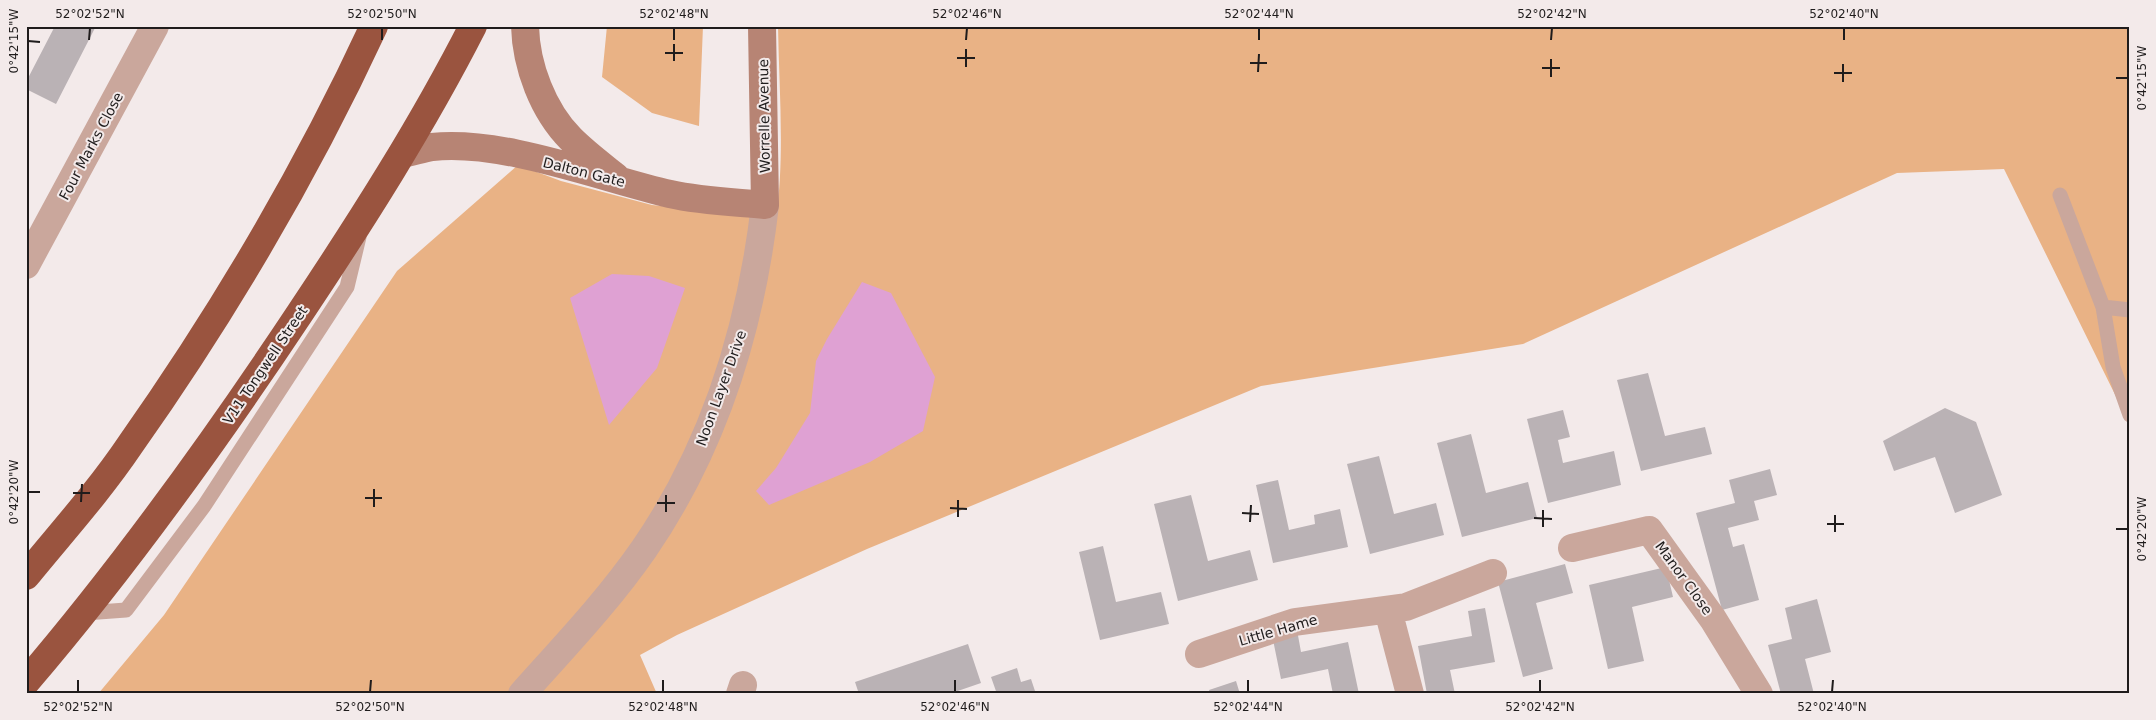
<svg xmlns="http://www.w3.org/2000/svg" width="2156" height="720" font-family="'DejaVu Sans',sans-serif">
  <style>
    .green { fill: #e9b285 }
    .water { fill: #dfa1d3 }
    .building { fill: #bab2b5 }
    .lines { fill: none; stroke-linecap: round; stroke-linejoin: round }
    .lane { stroke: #caa79c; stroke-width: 15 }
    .street { stroke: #caa79c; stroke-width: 28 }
    .secondary { stroke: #b78474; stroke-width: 28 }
    .highway { stroke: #9a543f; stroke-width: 28 }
    .ticks { fill: none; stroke: #1f1c1c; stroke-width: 2 }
    .labels { text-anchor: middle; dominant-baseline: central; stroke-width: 4; stroke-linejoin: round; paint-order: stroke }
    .street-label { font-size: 14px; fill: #1f1c1c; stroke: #f3eaea }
    .neatline { fill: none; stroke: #1f1c1c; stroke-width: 2 }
    .ticks-label { font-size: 12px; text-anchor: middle; fill: #1f1c1c }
  </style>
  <rect width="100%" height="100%" fill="#f3eaea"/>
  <path class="green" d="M607,26H703L699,126L652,113L602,77Z
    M778,26H2130V425L2004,169L1897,173L1523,344L1261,386L867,549L677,635L640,655L657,694H98L164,615L397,271L518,165L561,181L652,205L776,218C785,156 779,89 778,26Z"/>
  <path class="water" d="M612,274L649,276L685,288L657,368L609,425L570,298Z
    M862,282L891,293L935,377L923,431L870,462L769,505L756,491L776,468L810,413L816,361L827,339Z"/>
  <path class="building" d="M55,26H96L56,104L26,89V82Z
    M1648,373L1665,436L1705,427L1712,454L1641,471L1617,380Z
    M1945,408L1976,422L2002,495L1955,513L1935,457L1894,471L1883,441Z
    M1563,410L1570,437L1558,440L1563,463L1614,451L1621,485L1548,503L1527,419Z
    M1471,434L1486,493L1528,482L1537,518L1462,537L1437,443Z
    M1379,456L1394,514L1436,503L1444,535L1370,554L1347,464Z
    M1770,469L1777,495L1754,501L1759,520L1728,528L1733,547L1744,544L1759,600L1722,610L1696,513L1735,503L1729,480Z
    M1278,480L1289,530L1315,524L1314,515L1340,509L1348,547L1273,563L1256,485Z
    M1191,495L1208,561L1250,550L1258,580L1178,601L1154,504Z
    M1103,546L1116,602L1161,592L1169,624L1100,640L1079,552Z
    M1565,564L1573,593L1536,603L1553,669L1523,677L1498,582Z
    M1666,567L1673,597L1632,607L1644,661L1608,669L1589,585Z
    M1817,599L1831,652L1805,659L1814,694H1781L1768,645L1792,639L1785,608Z
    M1485,608L1495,662L1450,670L1455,694H1427L1418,646L1472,636L1468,611Z
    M1297,630L1301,652L1348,642L1359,694H1333L1328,669L1281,679L1272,635Z
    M968,644L981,683L949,694H859L855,682Z
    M1017,668L1021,682L1031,679L1036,694H997L991,677Z
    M1236,681L1240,694H1210L1209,690Z"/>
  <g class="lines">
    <path class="lane" d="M2060,195L2103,307L2113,367L2130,415
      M2103,307L2130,310
      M85,613L126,610L204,506L347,287L359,237"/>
    <path class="street" d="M26,265L155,26
      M1572,548L1649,530L1713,619L1759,694
      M1388,610L1410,694
      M1199,654L1295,622L1406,607L1493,573
      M522,694C564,647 608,601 644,549C714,447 751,327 765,205
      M740,694L743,685"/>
    <path class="secondary" d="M525,26C526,66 543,111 571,139C585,153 601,165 616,177
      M402,154C412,152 422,149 432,147C502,139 601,178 670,194C701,201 733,202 765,205L762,26"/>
    <path class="highway" d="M26,576C61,533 99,491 130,445C223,313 306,173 374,26
      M26,682C126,565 215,441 300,313C362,220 422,126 473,26"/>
  </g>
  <path class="ticks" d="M89,40L90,28M382,40V28M674,40V28M966,40L967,28M1259,40V28M1551,40L1552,28M1844,40V28M28,41L40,42M665,53H683M957,58H975M674,61V44M1250,63H1267M966,67V49M1542,68H1560M1258,72L1259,54M1834,73H1852M1551,77V59M2116,78H2128M1843,82V64M28,492H40M73,493H90M365,498H382M81,502L82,484M657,503H675M374,507V489M950,508L967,509M666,512V495M1242,513L1259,514M958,517V500M1534,518L1552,519M1250,522L1251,505M1827,524H1844M1543,527V510M2116,529H2128M1835,532V515M78,692V680M370,692L371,680M663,692V680M955,692V680M1248,692V680M1540,692V680M1832,692L1833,680"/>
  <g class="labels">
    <g class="street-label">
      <text transform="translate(764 116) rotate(-91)">Worrelle Avenue</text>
      <text transform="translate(91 146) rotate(-62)">Four Marks Close</text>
      <text transform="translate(584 172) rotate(14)">Dalton Gate</text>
      <text transform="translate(265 365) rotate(-56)">V11 Tongwell Street</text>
      <text transform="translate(721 388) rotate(-70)">Noon Layer Drive</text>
      <text transform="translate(1684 578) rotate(54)">Manor Close</text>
      <text transform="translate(1278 630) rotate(-16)">Little Hame</text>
    </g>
  </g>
  <rect width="2156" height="720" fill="none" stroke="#f3eaea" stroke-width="55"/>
  <rect x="28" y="28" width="2100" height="664" class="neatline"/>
  <g class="ticks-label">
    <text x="90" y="18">52°02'52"N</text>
    <text x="382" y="18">52°02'50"N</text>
    <text x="674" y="18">52°02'48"N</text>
    <text x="967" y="18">52°02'46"N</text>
    <text x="1259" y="18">52°02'44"N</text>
    <text x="1552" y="18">52°02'42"N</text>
    <text x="1844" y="18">52°02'40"N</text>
    <text transform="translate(14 41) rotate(-90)" y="4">0°42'15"W</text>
    <text transform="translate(2142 78) rotate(-90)" y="4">0°42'15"W</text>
    <text transform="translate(14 492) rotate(-90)" y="4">0°42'20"W</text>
    <text transform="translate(2142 529) rotate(-90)" y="4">0°42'20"W</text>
    <text x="78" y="711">52°02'52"N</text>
    <text x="370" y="711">52°02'50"N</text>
    <text x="663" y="711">52°02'48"N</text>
    <text x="955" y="711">52°02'46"N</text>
    <text x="1248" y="711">52°02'44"N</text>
    <text x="1540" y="711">52°02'42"N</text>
    <text x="1832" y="711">52°02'40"N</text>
  </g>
</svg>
